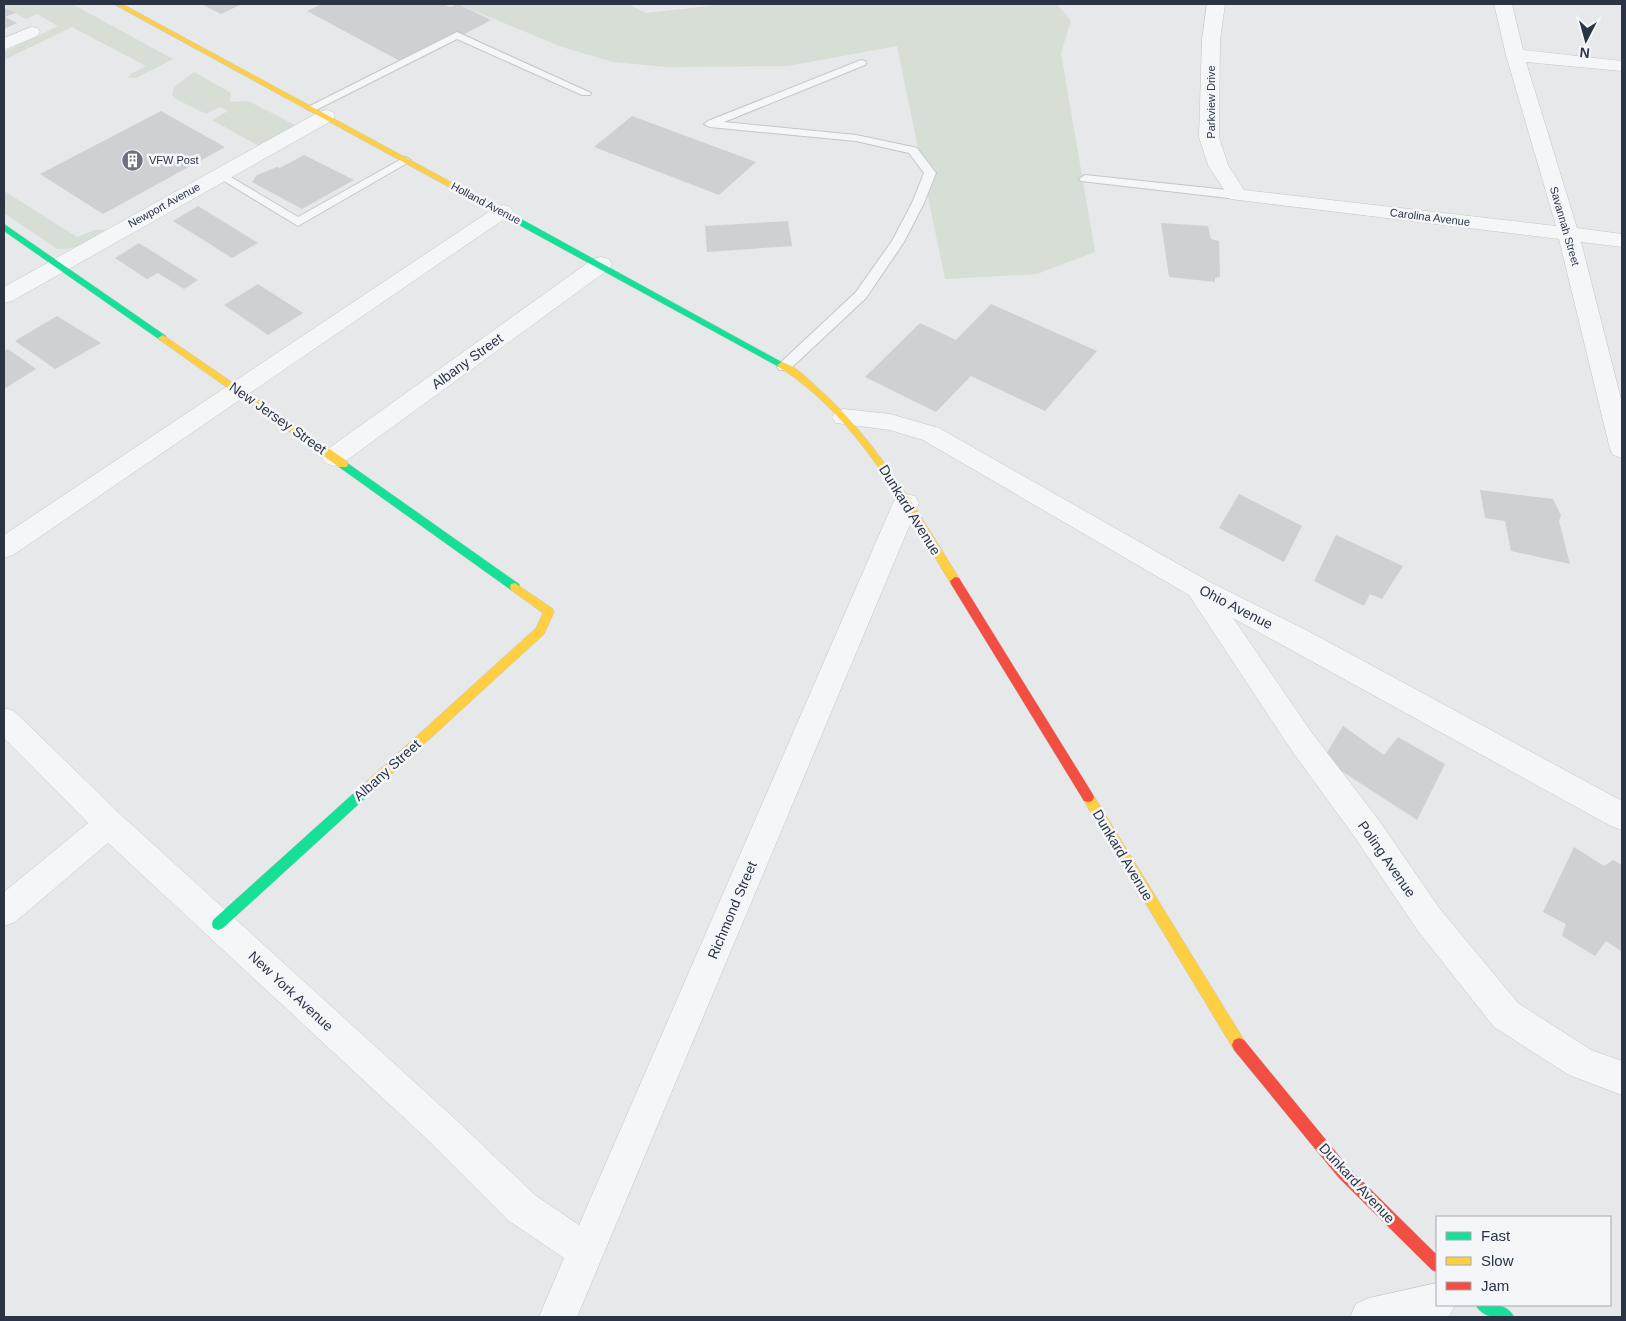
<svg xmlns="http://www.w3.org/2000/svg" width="1626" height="1321" font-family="Helvetica,sans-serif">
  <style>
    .green { fill: #d6ded6 }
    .building { fill: #ced0d3 }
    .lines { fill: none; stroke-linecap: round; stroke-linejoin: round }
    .lane-casing { stroke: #c4c6c8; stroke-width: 2 }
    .street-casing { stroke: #c4c6c8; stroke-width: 1 }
    .fast-casing { stroke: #c4c6c8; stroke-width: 1 }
    .slow-casing { stroke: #c4c6c8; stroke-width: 1 }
    .jam-casing { stroke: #c4c6c8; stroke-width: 1 }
    .lane { fill: #f5f6f7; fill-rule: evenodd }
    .street { fill: #f5f6f7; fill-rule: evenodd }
    .fast { fill: #16e098; fill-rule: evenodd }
    .slow { fill: #ffcf43; fill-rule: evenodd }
    .jam { fill: #f24e42; fill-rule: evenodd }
    .labels { text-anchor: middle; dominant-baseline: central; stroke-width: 5; stroke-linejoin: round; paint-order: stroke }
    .far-street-label { font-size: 11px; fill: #2b3445; stroke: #f4f6f9 }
    .far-poi-label { font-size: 11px; fill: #2b3445; stroke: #f4f6f9; text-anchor: start }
    .street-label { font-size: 14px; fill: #2b3445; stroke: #f4f6f9 }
  </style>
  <rect width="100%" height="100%" fill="#e6e8ea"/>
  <path class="green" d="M4,4H72L173,59L136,78H128L131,74L146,66L72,27L4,60V52L58,26L37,14L26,19L4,6Z
    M458,4H628L646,13L727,4H1057L1071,21L1061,53L1095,252L1037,274L945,279L897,46L788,66L667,67L613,62L562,47Z
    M194,72L231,93L230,102L248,101L295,125L259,146L212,120L228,111L220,107L206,114L176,99L172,95L174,87Z
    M4,191L77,237L95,230H104V233C88,241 75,250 57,249L4,213Z"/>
  <path class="building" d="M201,4H242L221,14Z
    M322,4H443L450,7L458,4L491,20L421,57L414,54L400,61L307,11Z
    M6,8L16,13L5,17L17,23L4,29V9Z
    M161,111L225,147L103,214L40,174Z
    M632,116L756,162L719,195L594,147Z
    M304,155L354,180L302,209L252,182L257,175L277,167L280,168Z
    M198,206L258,243L232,258L173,221Z
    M788,221L792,246L707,252L705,226Z
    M1161,223L1208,226L1211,239L1219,241L1220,277L1215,278V282L1169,277Z
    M139,243L198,280L184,289L158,273L147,279L115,258Z
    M258,284L303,313L268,335L224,305Z
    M991,304L1097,351L1045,411L971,376L936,412L865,377L920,323L956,340Z
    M57,316L101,343L55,369L15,341Z
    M8,349L36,369L4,389V351Z
    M1480,490L1553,499L1561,515L1559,521L1570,564L1511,551L1505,521L1485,518Z
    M1239,494L1302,526L1284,562L1219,528Z
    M1336,535L1403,566L1382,599L1370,594L1364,606L1314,581Z
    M1343,726L1384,755L1398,737L1445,764L1417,820L1323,759Z
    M1574,847L1604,866L1613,860L1622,865V952L1606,941L1595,956L1562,936L1566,924L1543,912Z"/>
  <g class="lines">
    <defs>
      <path id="lane" d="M457,32L591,93L590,95H582L457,39L316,110H308L306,108Z
        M861,60L865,61L866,63L865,65L724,122L856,135L913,147L917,148L936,173L924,203L904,242L866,298L789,370H779L777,367L779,364L856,292L892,241L912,203L924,173L909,153L856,141L710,127L704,124L708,121Z
        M405,157L411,160L409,162L298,226L214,175L220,171L224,173L298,217Z
        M1085,175L1237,191L1243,195L1237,199L1081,181L1079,179Z"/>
      <path id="street" d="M1207,4H1225L1220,40L1219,137L1228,165L1244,190L1556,226L1506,55L1494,4H1512L1523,50L1622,61V71L1526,62L1577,228L1622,234V247L1581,242L1622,403V458L1613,455L1610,449L1559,239L1230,199L1208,165L1199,137L1202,40Z
        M31,27L37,28L40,32L37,36L4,50V38Z
        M326,110L333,112L335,116L333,120L12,301L4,303V287L319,112Z
        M503,205L510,207L513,211L510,215L13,555L4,558V535L496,207Z
        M601,257L609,259L612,264L609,269L343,463L334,466L325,463L322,457L325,451L593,259Z
        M844,409L890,414L939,428L1208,581L1308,631L1622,801V830L1611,826L1233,618L1312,733L1378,819L1440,909L1518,1003L1591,1050L1622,1061V1095L1569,1075L1494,1027L1418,931L1356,839L1292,751L1189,595L923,440L890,430L836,423L832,417L836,411Z
        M906,494L915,496L919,503L577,1317H539L564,1258L509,1221L430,1142L108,843L15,922L4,926V892L88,823L4,738V708L14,711L120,814L454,1118L535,1195L579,1225L893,503L897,496Z
        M1437,1283V1305H1455L1450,1315L1446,1317H1350L1356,1304L1369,1298Z"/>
      <path id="fast" d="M464,191H470L787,365L782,368L779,367L464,195Z
        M4,224L166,336V340H160L4,231Z
        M343,460L519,584L520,587L519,590H511L339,467L338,464Z
        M369,782L373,783L375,787L373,791L223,928L218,930L213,928L212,924L213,920L365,783Z
        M1476,1305C1489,1304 1508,1303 1514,1317C1501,1318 1482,1319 1476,1305Z"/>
      <path id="slow" d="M114,4H122L471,193L467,195H464Z
        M163,335L347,461L348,464L347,467H339L160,340L158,338Z
        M782,362C796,366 808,379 819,389C878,442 917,511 959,578L960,581L959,584H951C904,507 858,417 779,367L777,365Z
        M515,583L553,609L554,612L544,634L373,791L369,792L365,791L363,787L365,783L536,628L543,613L511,590L510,587L511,584Z
        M1088,792L1092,793L1244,1040L1246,1045L1244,1050L1239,1052L1234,1050L1084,801L1082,797L1084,793Z"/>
      <path id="jam" d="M955,577L959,578L1092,793L1094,797L1092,801L1088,802L1084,801L951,584L950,581Z
        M1239,1038L1244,1040L1349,1168L1437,1255V1272L1432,1270L1339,1178L1234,1050L1232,1045L1234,1040Z"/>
    </defs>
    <use href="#lane" class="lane-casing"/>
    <use href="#street" class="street-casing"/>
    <use href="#fast" class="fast-casing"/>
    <use href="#slow" class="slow-casing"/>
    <use href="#jam" class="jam-casing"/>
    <use href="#lane" class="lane"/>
    <use href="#street" class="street"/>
    <use href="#fast" class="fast"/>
    <use href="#slow" class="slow"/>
    <use href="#jam" class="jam"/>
  </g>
  <defs>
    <symbol id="building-disc" viewBox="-11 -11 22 22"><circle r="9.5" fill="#6c737f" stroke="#f4f6f9"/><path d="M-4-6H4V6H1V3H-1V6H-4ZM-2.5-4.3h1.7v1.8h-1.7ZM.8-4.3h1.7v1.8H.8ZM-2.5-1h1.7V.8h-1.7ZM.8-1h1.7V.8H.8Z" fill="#fff"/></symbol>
  </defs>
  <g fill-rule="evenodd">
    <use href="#building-disc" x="120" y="148" width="25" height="25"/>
  </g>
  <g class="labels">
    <g class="far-street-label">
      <text transform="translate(1211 102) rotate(-90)">Parkview Drive</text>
      <text transform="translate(486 203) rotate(28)">Holland Avenue</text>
      <text transform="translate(164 205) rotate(-29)">Newport Avenue</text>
      <text transform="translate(1430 217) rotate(7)">Carolina Avenue</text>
      <text transform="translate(1565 226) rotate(74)">Savannah Street</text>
    </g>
    <g class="far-poi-label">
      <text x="149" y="160">VFW Post</text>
    </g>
    <g class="street-label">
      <text transform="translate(467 361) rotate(-36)">Albany Street</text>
      <text transform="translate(278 418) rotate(35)">New Jersey Street</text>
      <text transform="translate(910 510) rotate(58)">Dunkard Avenue</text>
      <text transform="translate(1236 607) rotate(27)">Ohio Avenue</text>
      <text transform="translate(387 770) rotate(-42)">Albany Street</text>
      <text transform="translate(1123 855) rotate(59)">Dunkard Avenue</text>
      <text transform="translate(1387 859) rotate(55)">Poling Avenue</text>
      <text transform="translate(732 910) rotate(-67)">Richmond Street</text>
      <text transform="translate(291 991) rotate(43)">New York Avenue</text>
      <text transform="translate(1357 1183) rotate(47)">Dunkard Avenue</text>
    </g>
  </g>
  <rect width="1626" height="1321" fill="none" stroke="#2b3445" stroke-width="10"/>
  <rect x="1436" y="1216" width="175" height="90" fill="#f4f6f9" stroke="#a4a8b1"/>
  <rect x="1446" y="1232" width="25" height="8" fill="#16e098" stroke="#a4a8b1"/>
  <text x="1481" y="1241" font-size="15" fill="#2b3445">Fast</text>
  <rect x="1446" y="1257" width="25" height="8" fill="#ffcf43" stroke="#a4a8b1"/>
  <text x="1481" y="1266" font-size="15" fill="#2b3445">Slow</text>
  <rect x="1446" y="1282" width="25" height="8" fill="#f24e42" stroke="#a4a8b1"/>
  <text x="1481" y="1291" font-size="15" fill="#2b3445">Jam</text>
  <g transform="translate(1586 40) rotate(186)" stroke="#f4f6f9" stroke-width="4" paint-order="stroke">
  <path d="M0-4L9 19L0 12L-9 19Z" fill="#2b3445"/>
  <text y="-8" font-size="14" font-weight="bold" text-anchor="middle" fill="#2b3445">N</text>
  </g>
</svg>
